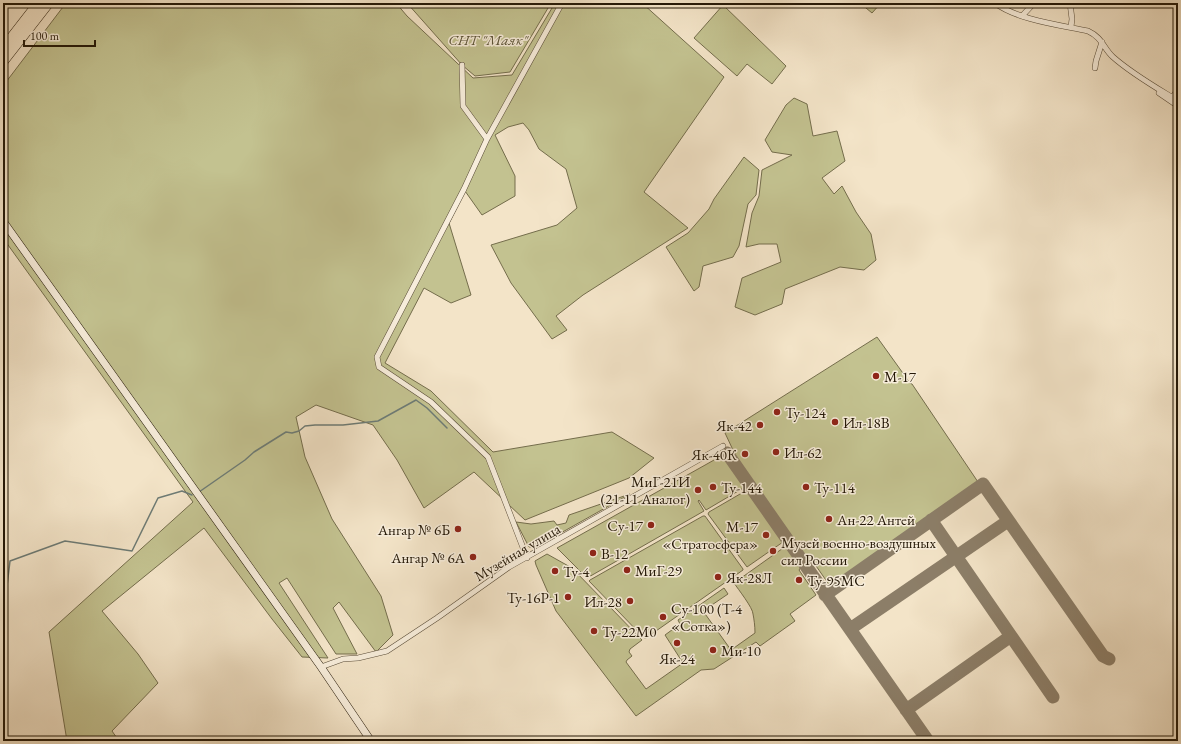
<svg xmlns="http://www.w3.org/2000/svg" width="1181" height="744" font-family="'EB Garamond',serif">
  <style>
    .green { fill: #c3c290; stroke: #746d4c }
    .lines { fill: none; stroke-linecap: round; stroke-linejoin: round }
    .stream { stroke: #6d7b75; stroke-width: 1.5 }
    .taxiway { stroke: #8c7e68; stroke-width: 13 }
    .street-casing { stroke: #584b37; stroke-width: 6 }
    .secondary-casing { stroke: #241807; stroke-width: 8 }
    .highway-casing { stroke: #241807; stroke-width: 10 }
    .street { stroke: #f7eddb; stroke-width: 5 }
    .secondary { stroke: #f7eddb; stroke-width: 7 }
    .highway { stroke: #f3e4c8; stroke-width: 9 }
    .poi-dot { fill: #8f2418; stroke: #f7eddb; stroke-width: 1.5 }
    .labels { text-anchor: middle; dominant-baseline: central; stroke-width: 3; stroke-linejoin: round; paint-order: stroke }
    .park-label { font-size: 15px; font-style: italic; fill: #5c5437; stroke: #f7eddb }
    .poi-label { font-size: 15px; fill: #241807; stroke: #f7eddb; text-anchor: start }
    .street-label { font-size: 15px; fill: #241807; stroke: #f7eddb }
  </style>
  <rect width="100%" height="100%" fill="#f3e4c8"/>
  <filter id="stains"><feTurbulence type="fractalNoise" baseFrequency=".005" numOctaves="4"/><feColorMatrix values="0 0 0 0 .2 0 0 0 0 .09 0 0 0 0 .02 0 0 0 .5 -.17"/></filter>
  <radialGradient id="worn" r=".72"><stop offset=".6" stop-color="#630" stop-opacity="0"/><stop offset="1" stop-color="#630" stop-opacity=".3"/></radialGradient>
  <path class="green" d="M66,3H396L407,16L473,78L512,75L555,3H642L724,77L644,192L688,228L583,295L556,316L567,330L552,339L511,283L491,245L557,225L577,208L566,169L539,149L529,130L523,123L508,127L495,135L515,176V196L482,215L465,191L449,223L471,295L451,303L424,288L385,363L431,391L493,452L612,432L654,458L629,478L525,520L474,472L424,508L397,460L373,425L316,405L296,417L305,457L332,519L381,596L393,635L376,652L339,602L333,608L357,654H336L287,578L279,583L328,658L302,657L272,619L204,528L102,611L138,654L158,683L112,731L119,741H67L49,632L193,502L3,238V86Z
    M407,3H551L510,72L475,76L462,65Z
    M860,3H881L872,13Z
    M723,5L786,66L772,84L747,64L737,76L694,38Z
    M794,98L807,104L813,136L837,131L845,161L822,178L834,194L842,186L856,212L871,234L876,260L864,270L840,267L785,289L782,304L755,315L735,307L742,278L781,262L777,244H759L746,247L752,213L759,196L762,170L792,155L772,152L765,140L786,105Z
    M744,157L759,170L756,195L748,204L739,246L733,257L703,266L699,287L694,291L666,247L688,233L709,209L714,199Z
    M877,337L910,383L912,384L978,482L830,586L814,563L808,562L731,451L733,450L725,433Z
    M723,455L745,487L706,510L699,500L698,501L704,511L587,578L557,548Z
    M747,490L749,491L783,541V542L747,567L708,514L709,512Z
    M630,494L536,547H529L516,522L531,524L554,521L557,525L566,523L569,515Z
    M703,516H705L743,569V570L646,638H644L589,581L590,580Z
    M786,546L801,567L799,570L816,595L790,614L795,621L760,646L756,642L714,669L701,670L636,716L556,611L536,565L535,561L547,554L572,568L642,640L630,649L629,652L632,656L627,660L626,662L646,689L683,663L665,635L680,624L678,620L724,588L728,594L703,611L731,650L755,633C755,626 754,619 753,614C753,608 738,589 734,583Z"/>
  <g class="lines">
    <path class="stream" d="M199,492L245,460L254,452L286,432L292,433L299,431L305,426L315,425H343L378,421L416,400L427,408L447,428
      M3,619L10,561L65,541L132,551L158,498L182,491L192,495"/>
    <path class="taxiway" d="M727,453L928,741
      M931,520L1053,697
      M825,595L983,484L1103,656L1109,659
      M850,629L1008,521
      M906,710L1011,636"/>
    <defs>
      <path id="street" d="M995,3C1018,20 1060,25 1088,31C1103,38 1103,48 1113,57C1132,74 1157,88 1178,101
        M1070,3L1072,19L1071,27
        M1022,16L1034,3
        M462,65L463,106L487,139
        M1095,68L1096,61L1102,42
        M1159,93L1178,106
        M1171,100L1178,89
        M527,558L488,457L431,402L379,367L377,357L464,189L487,139L562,3
        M321,667L343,659L358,658L387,651L437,618L509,567L723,446"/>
      <path id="secondary" d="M3,221L321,667L371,741"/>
      <path id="highway" d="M3,48L38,3
        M3,62L49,3"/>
    </defs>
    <use href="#street" class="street-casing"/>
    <use href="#secondary" class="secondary-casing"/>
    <use href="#highway" class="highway-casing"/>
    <use href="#street" class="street"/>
    <use href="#secondary" class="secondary"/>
    <use href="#highway" class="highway"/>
  </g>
  <g class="poi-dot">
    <circle cx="876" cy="376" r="4"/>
    <circle cx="777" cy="412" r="4"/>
    <circle cx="835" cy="422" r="4"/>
    <circle cx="760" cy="425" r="4"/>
    <circle cx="776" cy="452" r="4"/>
    <circle cx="745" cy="454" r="4"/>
    <circle cx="713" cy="487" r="4"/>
    <circle cx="806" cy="487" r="4"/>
    <circle cx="698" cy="490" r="4"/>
    <circle cx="829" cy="519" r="4"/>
    <circle cx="651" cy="525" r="4"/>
    <circle cx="458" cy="529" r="4"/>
    <circle cx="766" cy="535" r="4"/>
    <circle cx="773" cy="551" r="4"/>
    <circle cx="593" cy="553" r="4"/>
    <circle cx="473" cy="557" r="4"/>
    <circle cx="627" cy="570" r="4"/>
    <circle cx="555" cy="571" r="4"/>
    <circle cx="718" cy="577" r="4"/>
    <circle cx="799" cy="580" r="4"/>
    <circle cx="568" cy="597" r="4"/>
    <circle cx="630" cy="601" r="4"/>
    <circle cx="663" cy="617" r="4"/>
    <circle cx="594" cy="631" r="4"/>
    <circle cx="677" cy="643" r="4"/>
    <circle cx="713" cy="650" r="4"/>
  </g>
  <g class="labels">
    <g class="park-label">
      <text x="488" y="39">СНТ "Маяк"</text>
    </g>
    <g class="poi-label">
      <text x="884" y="376">М-17</text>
      <text x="785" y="412">Ту-124</text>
      <text x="843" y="422">Ил-18В</text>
      <text x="752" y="425" text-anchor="end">Як-42</text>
      <text x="784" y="452">Ил-62</text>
      <text x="737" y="454" text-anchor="end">Як-40К</text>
      <text x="690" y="481" text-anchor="end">МиГ-21И<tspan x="690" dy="17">(21-11 Аналог)</tspan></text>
      <text x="721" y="487">Ту-144</text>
      <text x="814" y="487">Ту-114</text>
      <text x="837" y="519">Ан-22 Антей</text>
      <text x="643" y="525" text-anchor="end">Су-17</text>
      <text x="758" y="526" text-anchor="end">М-17<tspan x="758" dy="17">«Стратосфера»</tspan></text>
      <text x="450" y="529" text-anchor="end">Ангар № 6Б</text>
      <text x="781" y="542">Музей военно-воздушных<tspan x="781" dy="17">сил России</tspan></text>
      <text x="601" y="553">В-12</text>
      <text x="465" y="557" text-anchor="end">Ангар № 6А</text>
      <text x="635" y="570">МиГ-29</text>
      <text x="563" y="571">Ту-4</text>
      <text x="726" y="577">Як-28Л</text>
      <text x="807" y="580">Ту-95МС</text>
      <text x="560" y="597" text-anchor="end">Ту-16Р-1</text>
      <text x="622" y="601" text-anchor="end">Ил-28</text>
      <text x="671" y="608">Су-100 (Т-4<tspan x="671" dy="17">«Сотка»)</tspan></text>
      <text x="602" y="631">Ту-22М0</text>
      <text x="721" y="650">Ми-10</text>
      <text x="677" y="658" text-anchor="middle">Як-24</text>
    </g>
    <g class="street-label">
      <text transform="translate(517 552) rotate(-31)">Музейная улица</text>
    </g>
  </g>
  <rect width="1181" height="744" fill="none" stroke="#f3e4c8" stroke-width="16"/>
  <rect x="4" y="4" width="1173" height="736" fill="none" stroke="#241807" stroke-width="2"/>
  <rect x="8" y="8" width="1165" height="728" fill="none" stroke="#241807"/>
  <path d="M24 40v6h71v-6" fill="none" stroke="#241807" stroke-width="2"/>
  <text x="30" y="40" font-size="12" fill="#241807" stroke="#f7eddb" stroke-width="3" paint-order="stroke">100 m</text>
  <rect width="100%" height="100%" filter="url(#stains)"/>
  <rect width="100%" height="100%" fill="url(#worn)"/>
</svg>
